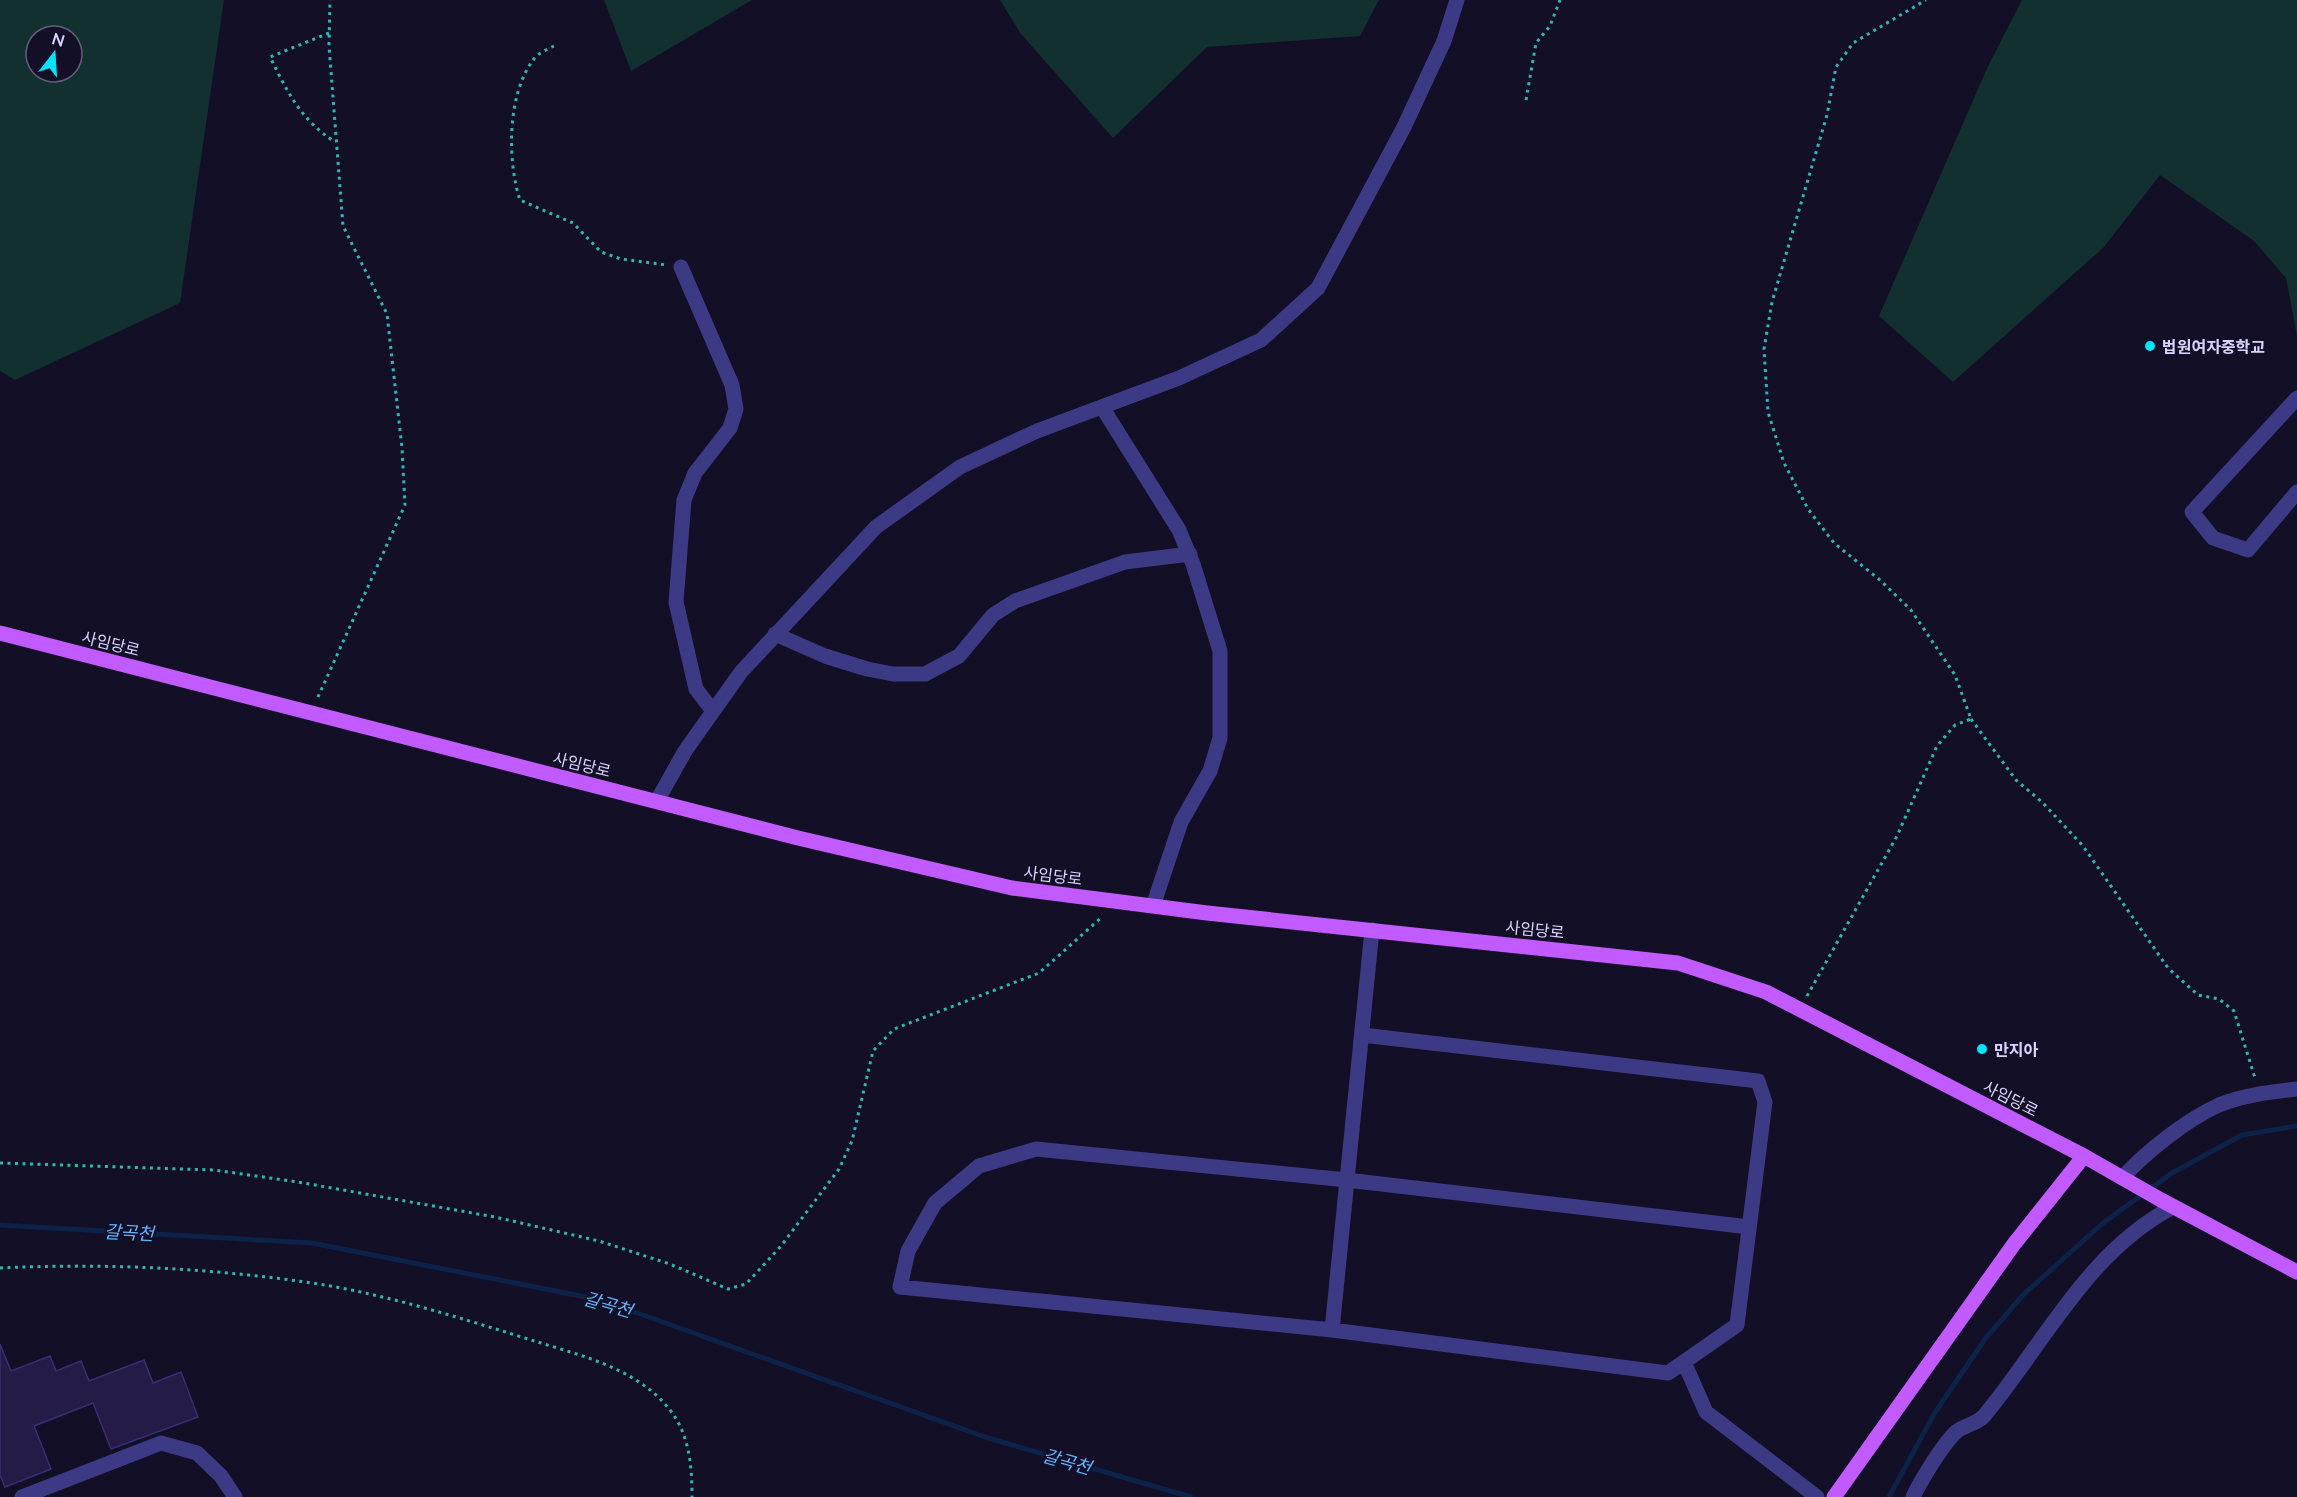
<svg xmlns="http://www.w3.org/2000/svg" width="2297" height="1497" font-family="Lato,'Noto Sans KR',sans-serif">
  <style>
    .green { fill: #12302f; fill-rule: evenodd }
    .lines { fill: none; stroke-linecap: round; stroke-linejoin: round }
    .stream { stroke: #0c2248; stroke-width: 5 }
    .building { fill: #241b47; stroke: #3b2d73; stroke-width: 1.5 }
    .path { stroke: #2fb8b0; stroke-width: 3; stroke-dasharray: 3 4.5; stroke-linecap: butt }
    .minor { stroke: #3d3a85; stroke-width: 15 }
    .major { stroke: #c25bff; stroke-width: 15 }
    .poi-dot { fill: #00e5ff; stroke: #130f26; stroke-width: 2 }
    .labels { text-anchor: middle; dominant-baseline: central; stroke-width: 4.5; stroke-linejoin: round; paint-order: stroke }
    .poi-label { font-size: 16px; font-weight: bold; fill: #d9d4ff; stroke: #130f26; text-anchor: start }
    .street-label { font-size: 16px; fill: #d9d4ff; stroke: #130f26 }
    .water-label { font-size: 18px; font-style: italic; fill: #62b6ff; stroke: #130f26 }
  </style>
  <rect width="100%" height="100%" fill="#130f26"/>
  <path class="green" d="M0,0H224L180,303L15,380L0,371ZM36,36H72V72H36Z
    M604,0H752L631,71Z
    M1000,0H1379L1360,36L1207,47L1113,138L1021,34Z
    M2022,0H2297V336L2286,278L2254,241L2160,175L2104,247L1953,382L1879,316L1988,66Z"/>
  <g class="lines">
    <path class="stream" d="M0,1225L312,1243L601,1300L988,1438L1191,1497
      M1889,1497L1934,1414L1985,1339L2023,1295L2103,1223L2172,1173L2242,1135L2297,1126"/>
  </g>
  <path class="building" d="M0,1344L11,1371L50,1356L56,1371L81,1361L89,1381L144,1360L153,1383L181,1372L198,1417L111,1449L93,1403L34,1426L51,1469L5,1487L0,1475Z"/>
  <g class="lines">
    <path class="path" d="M329,33L270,57C288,93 301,120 335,142
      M554,46C548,49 538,53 534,59C507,93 507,161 520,200L573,223L601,252L621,259L667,265
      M1526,100L1536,43L1550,26L1560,0
      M318,697L405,505L402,448L387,314L343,226L329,46L330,0
      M1971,719L2016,780L2042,802L2083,846L2168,968L2198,995L2219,999L2234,1011L2255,1078
      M1807,996L1897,836L1937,746L1955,725L1971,719L1955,675L1911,610L1880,580L1834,543L1808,509L1784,463L1768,412L1764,349L1772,302L1827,115L1836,67L1853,43L1926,0
      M0,1163L214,1170L298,1182L495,1217L599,1241L670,1264L728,1289L746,1284L781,1246L839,1169L852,1141L873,1051L894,1029L1039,973L1102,917
      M0,1268C104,1263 210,1268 312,1283C385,1294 457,1317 528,1339C575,1354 631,1366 665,1404C689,1430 692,1463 692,1497"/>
    <path class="minor" d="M681,267L732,385L736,409L730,428L695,473L684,500L676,602L696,689L713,711
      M2297,398L2192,512L2213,538L2248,550L2297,492
      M1102,407L1179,530L1193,564L1220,651V738L1210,771L1181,822L1153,906
      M775,634L825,656L867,669L893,674H925L959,656L993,615L1015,601L1125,562L1190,554
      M657,801L685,751L741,672L876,527L960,467L1037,431L1179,378L1261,340L1318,288L1404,127L1444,41L1457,0
      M1362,1035L1758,1081L1765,1102L1737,1325L1668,1373L1332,1330L900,1287L908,1251L935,1203L979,1166L1036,1149L1347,1180L1749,1227
      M2122,1178C2147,1151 2186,1120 2219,1105C2243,1095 2271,1092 2297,1089
      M1332,1330L1372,930
      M1684,1362L1706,1412L1817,1497
      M22,1497L161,1443L197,1453L221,1476L235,1497
      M1913,1497C1921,1480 1943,1444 1956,1432C1964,1425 1977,1424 1984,1416C2044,1344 2087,1252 2173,1207"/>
    <path class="major" d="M0,633L798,838L1012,888L1207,913L1678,963L1766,992L2084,1156L2161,1200L2297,1272
      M1834,1497L2014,1244L2084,1156"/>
  </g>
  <g class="poi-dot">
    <circle cx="2150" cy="346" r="6"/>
    <circle cx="1982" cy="1049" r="6"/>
  </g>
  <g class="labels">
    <g class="poi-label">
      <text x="2162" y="346">법원여자중학교</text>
      <text x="1994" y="1049">만지아</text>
    </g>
    <g class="street-label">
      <text transform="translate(111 643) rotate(14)">사임당로</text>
      <text transform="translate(582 764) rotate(14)">사임당로</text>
      <text transform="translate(1053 875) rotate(7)">사임당로</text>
      <text transform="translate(1535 929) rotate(6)">사임당로</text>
      <text transform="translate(2011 1098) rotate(27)">사임당로</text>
    </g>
    <g class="water-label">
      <text transform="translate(129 1232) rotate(3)">갈곡천</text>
      <text transform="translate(608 1304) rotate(16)">갈곡천</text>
      <text transform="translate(1067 1461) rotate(16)">갈곡천</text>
    </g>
  </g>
  <g transform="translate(54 54) rotate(17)"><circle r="28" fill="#130f26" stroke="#625e7d" stroke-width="1.5"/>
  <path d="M0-4.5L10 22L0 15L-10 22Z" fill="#00e5ff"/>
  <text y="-9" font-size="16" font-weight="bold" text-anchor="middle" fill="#d9d4ff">N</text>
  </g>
</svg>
